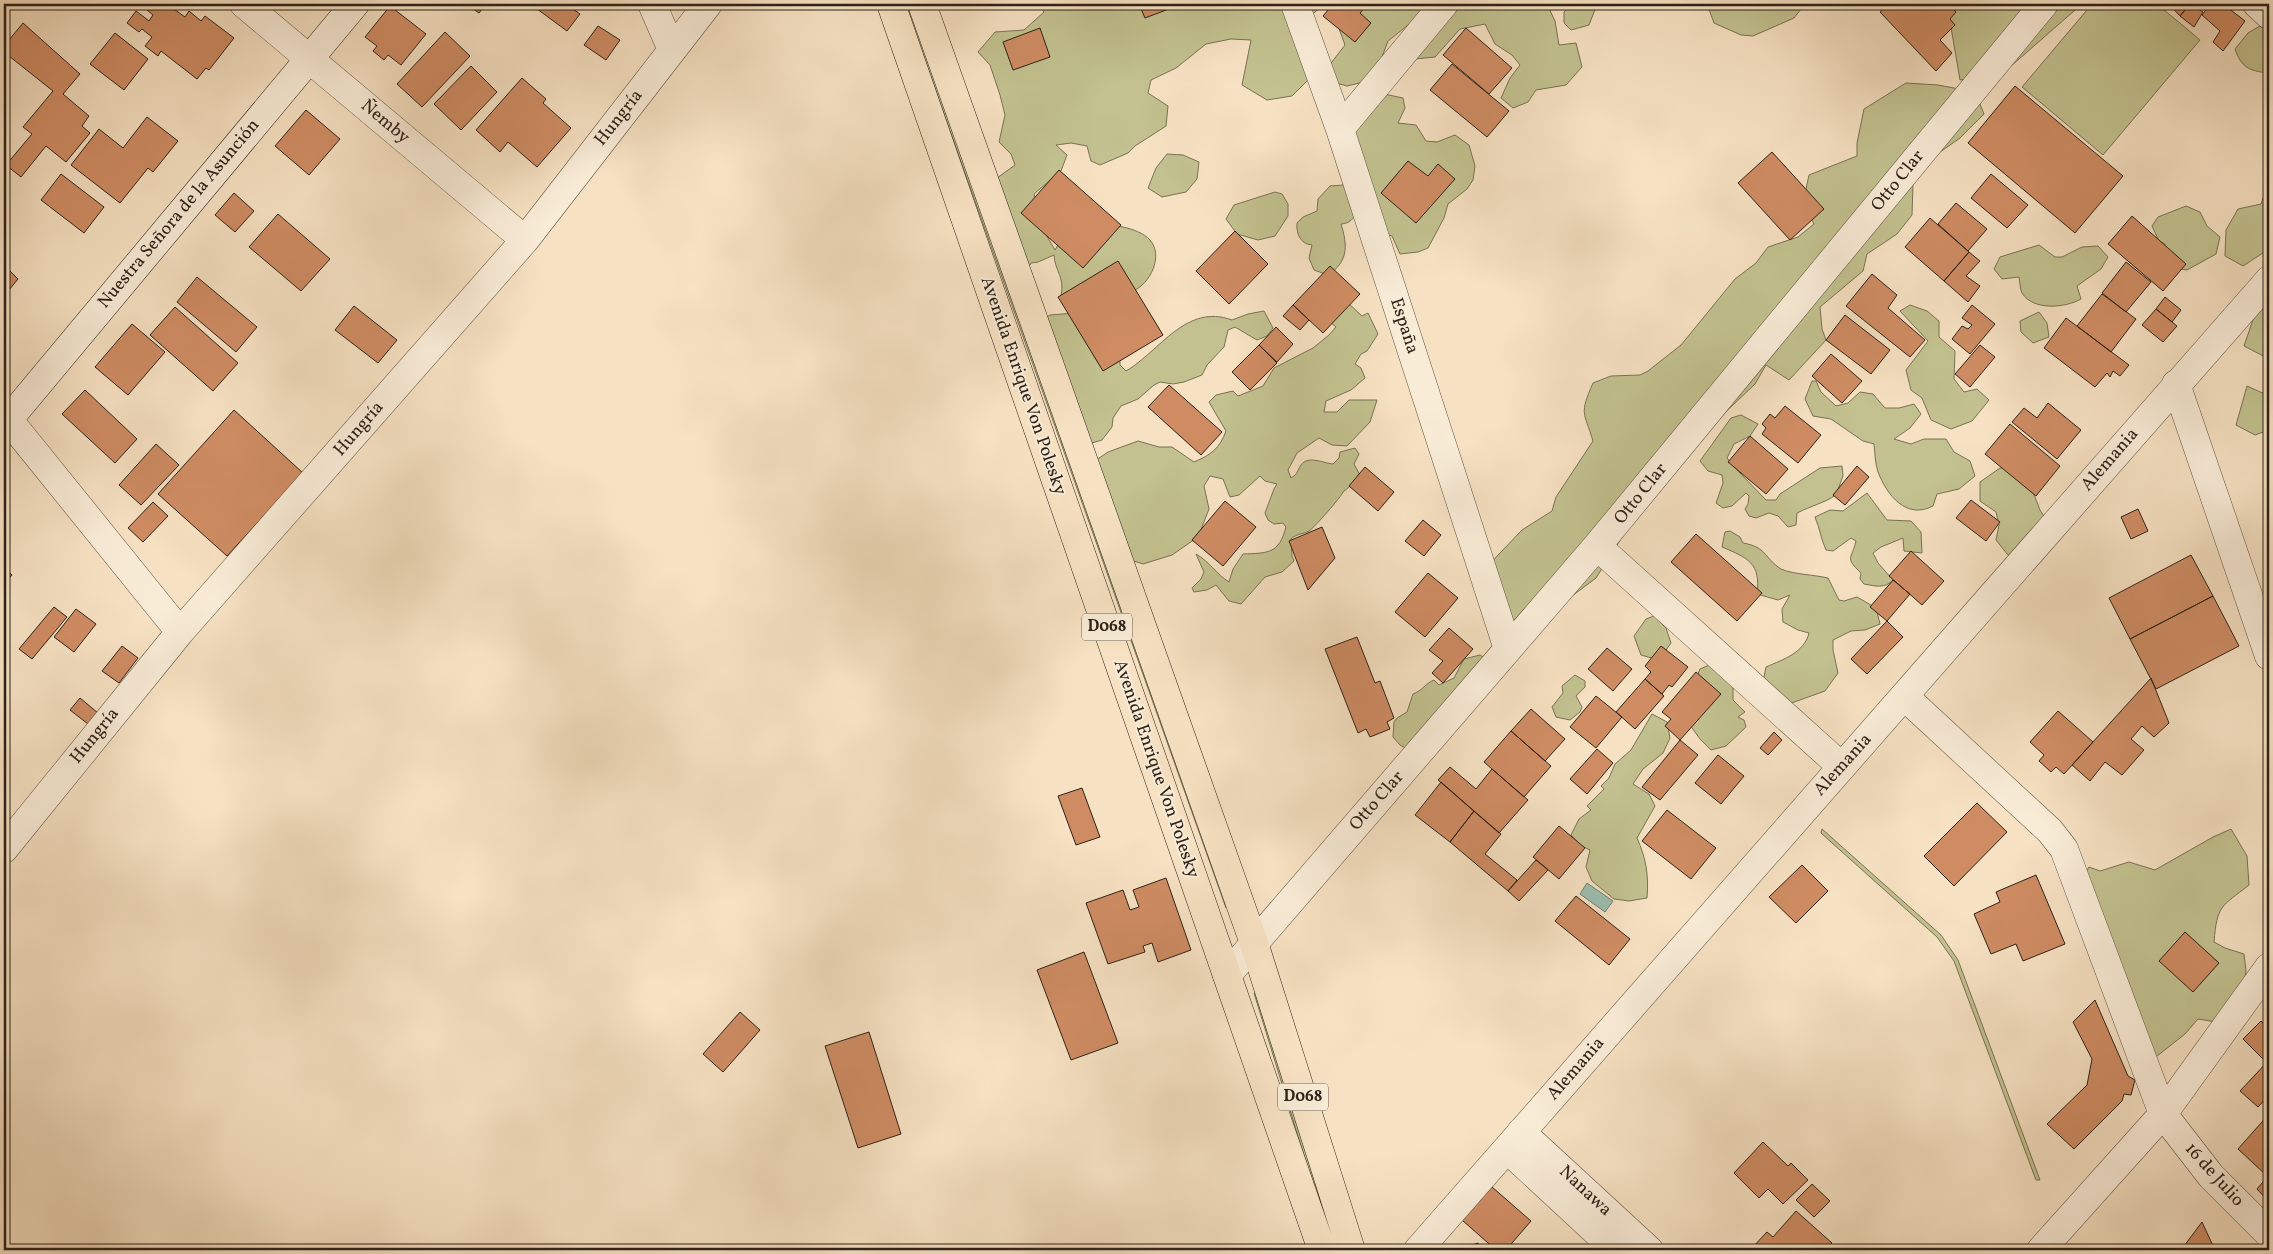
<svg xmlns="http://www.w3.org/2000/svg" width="2273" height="1254" font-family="Vollkorn,serif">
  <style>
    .green { fill: #c2c18f; stroke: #787254 }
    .water { fill: #9dbeb1; stroke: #708074 }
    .building { fill: #cf8c63; stroke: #2d2219 }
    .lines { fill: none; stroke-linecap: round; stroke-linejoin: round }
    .street-casing { stroke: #5f5243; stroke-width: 29 }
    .secondary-casing { stroke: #2d2219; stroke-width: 29 }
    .primary-casing { stroke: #2d2219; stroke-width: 29 }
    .street { stroke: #f9ecd7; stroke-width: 28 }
    .secondary { stroke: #f9ecd7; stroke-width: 28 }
    .primary { stroke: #f6e1c2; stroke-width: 28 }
    .labels { text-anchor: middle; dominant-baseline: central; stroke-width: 4; stroke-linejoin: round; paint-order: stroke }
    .shield { fill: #f9ecd7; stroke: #6a5f52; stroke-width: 1 }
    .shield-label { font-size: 16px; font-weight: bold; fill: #2d2219 }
    .street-label { font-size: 18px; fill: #2d2219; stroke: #f9ecd7 }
  </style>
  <rect width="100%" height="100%" fill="#f6e1c2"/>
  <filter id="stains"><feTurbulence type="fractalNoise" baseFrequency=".004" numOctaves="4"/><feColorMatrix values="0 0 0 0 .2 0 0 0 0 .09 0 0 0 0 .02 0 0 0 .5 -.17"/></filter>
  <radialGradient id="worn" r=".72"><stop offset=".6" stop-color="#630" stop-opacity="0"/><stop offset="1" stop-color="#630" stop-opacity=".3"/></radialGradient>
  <path class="green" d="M905,4H910L997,178L1015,165L1011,154L999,142L1005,115L1000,95L990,65L978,52L995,32L1024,30L1044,12L1039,4H1324L1306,20L1312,76L1292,96L1267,100L1242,85L1251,40L1231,39L1206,44L1176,68L1151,80L1148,93L1168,106L1166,126L1135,146L1128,153L1100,165L1091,161L1087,146L1071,143L1056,145L1067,155L1061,171L1034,194L1045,233L1055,250L1066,232C1084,229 1105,223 1123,227C1132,229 1144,233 1150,240C1164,256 1150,284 1133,291C1121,296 1077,295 1061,296C1065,276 1055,272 1054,255L1038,262L1031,263L1025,274L1227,907L1226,908Z
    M1330,4H1547L1555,21L1559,45L1576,43L1582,67L1566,85L1536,90L1528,102L1513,108L1501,98L1510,78L1520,65L1512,55L1495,44L1485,24L1460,29L1435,57L1415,59L1418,17L1388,41L1379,65L1364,82L1347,86L1329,81L1328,67L1345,45Z
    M1569,4H1601L1596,7L1589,25L1571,30L1564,23V12L1569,7Z
    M1707,4H1805L1794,18L1753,36L1741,35L1714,23Z
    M1947,4H2082L2003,73L1960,80Z
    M2092,4H2157L2200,40L2103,155L2022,87Z
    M2265,23L2269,26V81L2268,73C2249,71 2241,67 2235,49L2248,33Z
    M1906,83L1938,85L1975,92L1984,114L1960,138L1933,157L1913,184L1912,215L1897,234L1867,254L1863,271L1820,307L1822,329L1826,340L1789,380L1766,365L1755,384L1714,423L1626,531L1596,578L1532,626L1494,623L1480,574L1522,530L1552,511L1556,497L1593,441C1584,411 1579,415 1593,383L1611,376L1640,375L1648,371L1681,345L1735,279L1756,263L1768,247L1798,237L1814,224C1803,204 1804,197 1809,175L1857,156V143L1864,109Z
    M1384,94L1403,98L1405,108L1398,123L1416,125L1426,141L1437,142L1455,135L1469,145L1475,166L1473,180L1467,189L1448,204L1444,218L1428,248L1418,252L1400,254L1392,236L1379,232L1362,205C1357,213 1352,224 1341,224C1348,246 1348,262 1328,275L1314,270L1309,258L1312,245C1300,244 1296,233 1297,223L1303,217L1317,211L1318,199L1330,186L1343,185L1354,191L1339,147Z
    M1167,154L1183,155L1199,162L1197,179L1186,192L1162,197L1148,188L1156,168Z
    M2267,186H2269V249L2243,266L2225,256L2226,230L2238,209L2261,204Z
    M1275,192L1282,194L1288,204V216L1275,236L1258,240L1237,234L1226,219L1234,205Z
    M2186,206L2200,212L2207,226L2220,237L2216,254L2187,270L2174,268L2163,254L2165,244L2159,241L2152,226L2158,217Z
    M2039,245L2055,257H2062L2082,247L2098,246L2108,257L2101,269L2077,286L2081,299C2065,308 2033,311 2022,293C2020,289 2020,282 2019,277L2002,279L1994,269L2000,257Z
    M2269,297V359L2244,346L2258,305Z
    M1346,301L1362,316L1368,313L1378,334L1367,351L1361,354L1355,364L1361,368L1365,378L1351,390L1326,401L1324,412H1337L1349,400H1377L1370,422L1347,446L1332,445L1319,438L1297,453L1288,470L1291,478C1298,474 1297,471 1301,465C1308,455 1323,463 1333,464L1339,458L1340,452L1355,448L1359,454L1354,464L1361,477L1343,492C1342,496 1314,528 1309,531C1303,534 1296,534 1291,539L1292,556L1294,561L1282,572L1265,577L1241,604L1229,601L1216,585L1207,590L1194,592L1192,588L1201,579L1204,572L1196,554C1210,562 1216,574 1229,582L1233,569L1243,554C1268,553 1279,554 1286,527L1283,523L1274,524L1268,520L1265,513L1274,489L1277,484L1265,481L1260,476L1239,495L1230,497L1223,479L1210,476L1204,486L1209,509L1198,537L1172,555L1143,564L1109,553L1086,467L1108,452L1138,441L1159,447H1172L1194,462C1211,455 1220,448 1226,431L1209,402L1216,395L1233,391L1238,396L1263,386L1274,368L1313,348L1329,335L1336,327L1330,322Z
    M1910,305L1927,311L1939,321V337L1955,351L1954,379L1964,392L1977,389L1989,400L1972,421L1951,429L1931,420L1922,398L1911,390L1906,370L1928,341L1900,311Z
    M1264,311L1273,328L1267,336L1257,340L1235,327L1228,330L1224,347L1207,365L1202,375L1184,382L1173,384L1160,382L1154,385L1138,399L1121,406L1113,418L1112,427L1102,440L1085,445L1041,320L1050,315L1075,313L1120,357V365L1126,371C1160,351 1186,303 1232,320L1248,314Z
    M2039,312L2047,323L2049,337L2033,343L2021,332L2020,321Z
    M1812,381H1816L1821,392L1836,406L1848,403L1860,392L1873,394L1885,408H1899L1914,404L1921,414L1910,428L1894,439L1911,444L1924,439H1946L1954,452L1970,461L1975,476L1959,489L1937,494L1933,506C1906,520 1887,495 1878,472C1875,463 1875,453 1874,444L1863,441L1831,419L1813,416L1805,399Z
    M2247,386L2267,395L2269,394V430L2255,435L2236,425Z
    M1741,415L1758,424L1750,436L1734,444L1727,458L1738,471L1766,500H1776L1780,494L1820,468L1842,466L1843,476L1836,495C1824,503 1811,506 1797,513L1796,525L1788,527L1778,516L1769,513L1756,518L1749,516L1745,509L1748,504L1749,496L1746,493L1732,506L1723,508L1716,503L1723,483L1722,475L1708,471L1700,461L1731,418Z
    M2000,468H2006L2033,492L2040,510L2045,518L2027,555H2008L1996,540L1999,525L1996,512L1980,501V482Z
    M1867,493L1887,520L1911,521L1921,532L1922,553L1904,551L1903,538L1881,547L1873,553L1878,563L1893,580C1885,589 1875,586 1864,584L1860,579L1861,573C1844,557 1852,559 1856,541L1851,538L1833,551L1826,550C1821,539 1820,529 1815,517L1830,510L1843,511Z
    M1730,531L1740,537L1743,543C1767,547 1764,558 1781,569C1791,574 1816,575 1828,578L1839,600L1844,601L1857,597L1876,608L1880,624L1865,630L1851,631L1833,640V650L1838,673L1825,691L1786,705L1762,687L1766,667C1784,659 1804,653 1809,633L1798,630L1783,622L1782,609L1790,595L1778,600L1757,594C1761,563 1748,558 1722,547L1725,532Z
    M1654,616L1666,628L1671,643L1659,660L1641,655L1634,636L1646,619Z
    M1480,655L1486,659L1407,749L1400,745L1393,737L1394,722L1397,718L1407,712L1413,694C1422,691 1426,683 1434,680L1439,685L1454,678L1464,659Z
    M1714,663L1733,674V700L1745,712L1738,717L1744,720L1746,727L1726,746L1711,750L1700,739L1690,725L1696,679L1700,669Z
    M1575,675L1585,681V687L1576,696L1582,707L1580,712L1570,720L1556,717L1552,707L1563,693L1562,686Z
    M1652,714L1667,722L1670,738L1663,753L1643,769L1633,784L1649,794L1655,806L1637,838C1646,858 1649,876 1647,898L1629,901L1614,899L1592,881L1586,867L1590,850L1580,845L1571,835L1579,819L1591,810L1587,806L1604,789L1601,786L1609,778L1615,764L1631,750Z
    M1822,829L1941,935L1958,960L2040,1180H2036L1954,961L1937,937L1821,833Z
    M2231,829L2247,856L2249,885C2221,907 2217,905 2214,942L2225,948L2244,954L2246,971L2241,1007L2216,1022L2198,1019L2185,1034L2152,1060L2071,894L2089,867L2100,871L2129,862L2155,870L2213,837Z
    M1254,993L1257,994L1338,1250H1333Z"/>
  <path class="water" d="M1587,883L1613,901L1605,912L1580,894Z"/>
  <path class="building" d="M142,4H167L185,17L189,11L201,21L205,16L234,38L209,70L206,68L197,79L161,51L158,56L145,46L152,37L142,29L139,32L127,23L136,11L149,21L153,15L141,5Z
    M466,4H486L479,13Z
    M535,4H566L580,14L567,31L533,6Z
    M1139,4H1182L1145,18Z
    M1333,4H1368L1360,13L1371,23L1355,42L1323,16Z
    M1889,4H1897L1899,6L1902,4H1948L1956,12L1950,19L1955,25L1940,40L1952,53L1936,71L1880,12Z
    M2169,4H2190L2180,16Z
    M2190,4L2203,12L2194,27L2180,16Z
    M2210,4H2223L2245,21L2223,51L2213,42L2220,31L2202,15Z
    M390,6L426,34L401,65L388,55L384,60L373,51L377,46L365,37Z
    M23,23L80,74L63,94L89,116L82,126L90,133L66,162L46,146L21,177L6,165L32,134L23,127L53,91L4,52V46Z
    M598,26L620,40L606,60L584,45Z
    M1040,28L1050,57L1013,70L1003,42Z
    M1466,28L1512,68L1489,94L1443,55Z
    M445,32L470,56L422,107L397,84Z
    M115,33L148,59L124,90L90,64Z
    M1452,64L1509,111L1487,137L1430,90Z
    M471,66L497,92L461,130L434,104Z
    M522,78L546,99L543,103L571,128L537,167L508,142L500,152L476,130Z
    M2015,86L2123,176L2075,233L1968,143Z
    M306,110L340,139L309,175L275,146Z
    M147,117L178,141L153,172L148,168L120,203L71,165L99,129L123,148Z
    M1772,152L1824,209L1790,240L1738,183Z
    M1408,161L1428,176L1438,164L1455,179L1416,223L1381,193Z
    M1059,170L1121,225L1083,268L1021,213Z
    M61,174L104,207L84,233L41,200Z
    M1991,174L2028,205L2007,228L1971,198Z
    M234,193L254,211L235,232L215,215Z
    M1956,203L1987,229L1968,251L1938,224Z
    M278,214L330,259L301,291L249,247Z
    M2132,216L2186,264L2163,291L2108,244Z
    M1930,218L1969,252L1944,281L1905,247Z
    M1235,231L1268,264L1229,304L1196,271Z
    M1969,252L1980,261L1966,276L1980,286L1968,302L1944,281Z
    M1118,261L1163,335L1103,371L1058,297Z
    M2126,262L2151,282L2126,312L2102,293Z
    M4,265L18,279L4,296Z
    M1330,266L1360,294L1323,333L1293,305Z
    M1872,274L1897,295L1888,308L1925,340L1910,357L1846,306Z
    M197,277L257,327L236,352L177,302Z
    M2102,294L2136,319L2111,352L2077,326Z
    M2165,297L2181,310L2172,322L2156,309Z
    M1293,305L1309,320L1300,330L1283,316Z
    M1972,305L1995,324L1970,354L1952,339L1962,326L1968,329L1972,325L1962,318Z
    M354,306L397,340L378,363L335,330Z
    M175,307L238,363L213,391L150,335Z
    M2156,309L2177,326L2163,342L2142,325Z
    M1845,315L1890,350L1871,374L1826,340Z
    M2066,318L2129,365L2120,376L2113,371L2110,377L2107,373L2095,387L2044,348Z
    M132,324L165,352L128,395L95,367Z
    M1276,327L1293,344L1277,362L1259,345Z
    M1259,345L1277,363L1250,390L1232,372Z
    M1980,345L1995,357L1970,387L1955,374Z
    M1831,354L1862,381L1842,403L1812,376Z
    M1169,385L1222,432L1201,455L1148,407Z
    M85,390L137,439L115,463L62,414Z
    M2048,403L2081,430L2057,459L2012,422L2024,408L2037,418Z
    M1785,406L1821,435L1798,463L1762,434L1766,428L1762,424L1770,414L1775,418Z
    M234,410L303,473L227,556L158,494Z
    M2010,424L2060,466L2036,496L1985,454Z
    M1750,436L1788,469L1766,494L1728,462Z
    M156,444L179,465L141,505L119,485Z
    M1857,466L1869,477L1845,505L1833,495Z
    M1365,467L1394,492L1378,511L1349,486Z
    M1971,500L2000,522L1986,541L1956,518Z
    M1225,501L1256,527L1223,566L1192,540Z
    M153,502L168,516L143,542L128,528Z
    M2138,509L2148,531L2131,539L2121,517Z
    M1423,520L1441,535L1424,556L1405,541Z
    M1322,527L1335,558L1308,590L1289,541Z
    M1696,534L1762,593L1737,621L1671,562Z
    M1911,551L1944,581L1922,605L1889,576Z
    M2191,555L2213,596L2130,639L2109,598Z
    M4,567L12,575L4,584Z
    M1428,573L1458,598L1425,637L1395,612Z
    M1893,580L1910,594L1887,621L1870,607Z
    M2213,596L2239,646L2156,689L2130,639Z
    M54,607L67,617L32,659L19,649Z
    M76,609L96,624L74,652L54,637Z
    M1887,621L1903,637L1867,674L1851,659Z
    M1449,628L1473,649L1443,683L1432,673L1443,661L1429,650Z
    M1357,637L1375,683L1380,681L1394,718L1387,722L1390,729L1370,737L1366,729L1358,733L1325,649Z
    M122,646L138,658L119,683L102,671Z
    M1661,646L1688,667L1672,687L1669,685L1662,694L1645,679L1651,672L1645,666Z
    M1607,648L1632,669L1613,691L1588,669Z
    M1696,672L1721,694L1680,740L1665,726L1671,719L1662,712Z
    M2151,678L2169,723L2154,737L2142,726L2131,739L2144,750L2122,775L2105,762L2090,781L2072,765Z
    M1645,679L1664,696L1635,729L1616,712Z
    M1596,696L1622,717L1596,748L1570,727Z
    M80,698L98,713L88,724L70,710Z
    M1531,709L1565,739L1545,761L1511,731Z
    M2058,711L2093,742L2064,774L2056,767L2051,772L2039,761L2044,755L2030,742Z
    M1511,731L1551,766L1524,797L1484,762Z
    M1774,732L1782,740L1768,755L1760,748Z
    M1680,740L1698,755L1660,800L1642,787Z
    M1597,749L1613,763L1587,794L1570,779Z
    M1718,755L1744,776L1721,804L1695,783Z
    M1450,767L1476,789L1492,769L1528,800L1499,833L1438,780Z
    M1441,782L1474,811L1450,842L1415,815Z
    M1082,788L1100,837L1076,845L1058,796Z
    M1977,803L2007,832L1954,886L1924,856Z
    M1667,810L1716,848L1691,879L1642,841Z
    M1474,811L1501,834L1485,854L1517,880L1508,891L1450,842Z
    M1559,826L1585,848L1559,879L1533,857Z
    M1536,860L1548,870L1519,901L1508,891Z
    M1802,865L1828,891L1796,923L1769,897Z
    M2036,875L2065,944L2023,961L2016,944L1991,954L1974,914L2000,902L1996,892Z
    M1166,878L1191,950L1158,962L1152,943L1143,946L1145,952L1108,964L1086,903L1123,890L1130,910L1139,907L1133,890Z
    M1576,896L1630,939L1609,965L1555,921Z
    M2185,932L2219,963L2193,992L2159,961Z
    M1084,952L1118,1043L1071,1060L1037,970Z
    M2095,1000L2128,1076L2135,1080L2131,1095L2124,1094L2122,1101L2074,1149L2047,1124L2087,1085L2092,1059L2073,1022Z
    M740,1012L760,1030L723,1072L703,1054Z
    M2261,1021L2269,1029V1059L2266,1062L2243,1039Z
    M869,1032L901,1134L858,1148L825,1046Z
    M2269,1060V1095L2258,1107L2240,1091Z
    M2269,1114V1172L2266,1175L2238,1149Z
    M1763,1142L1788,1166L1791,1163L1808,1180L1783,1204L1768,1189L1759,1198L1734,1173Z
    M2269,1175V1202L2257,1189Z
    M1812,1184L1830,1201L1814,1217L1796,1200Z
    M1492,1187L1531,1221L1506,1250H1496L1462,1220Z
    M1796,1211L1832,1243L1825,1250H1753L1751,1249L1767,1232L1773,1237Z
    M2202,1222L2215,1250H2181Z
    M1478,1243L1481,1250H1458Z"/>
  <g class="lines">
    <defs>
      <path id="street" d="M244,4L525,240
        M652,4L672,50
        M1295,4L1340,129L1508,649
        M2257,4L2269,15
        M1340,129L1444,4
        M2176,384L2269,656
        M4,414L180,632
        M1597,546L1842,767
        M1904,696L2050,831L2064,849L2163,1114L2211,1176L2269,1234
        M4,849L180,632L525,240L708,4
        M1227,975L1597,546L2044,4
        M1521,1132L1649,1250
        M1507,1149L1616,1250
        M1418,1250L2269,280
        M2041,1250L2163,1114L2269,967"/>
      <path id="secondary" d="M4,425L355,4"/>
      <path id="primary" d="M891,4L1322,1250
        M922,4L1254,943L1351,1250"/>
    </defs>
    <use href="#street" class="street-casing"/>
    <use href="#secondary" class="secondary-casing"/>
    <use href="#primary" class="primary-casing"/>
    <use href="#street" class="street"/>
    <use href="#secondary" class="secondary"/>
    <use href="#primary" class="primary"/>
  </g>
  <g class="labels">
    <g class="shield">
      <rect x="1082" y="613.5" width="50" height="27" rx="4"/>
      <rect x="1278" y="1083.5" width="50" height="27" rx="4"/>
    </g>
    <g class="shield-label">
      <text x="1107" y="627">D068</text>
      <text x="1303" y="1097">D068</text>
    </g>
    <g class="street-label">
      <text transform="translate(619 118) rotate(-52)">Hungría</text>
      <text transform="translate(385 122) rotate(40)">Ñemby</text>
      <text transform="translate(1898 181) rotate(-51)">Otto Clar</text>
      <text transform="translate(179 214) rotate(-50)">Nuestra Señora de la Asunción</text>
      <text transform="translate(1404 326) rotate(72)">España</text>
      <text transform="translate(1023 386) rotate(71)">Avenida Enrique Von Polesky</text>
      <text transform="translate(359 429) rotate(-49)">Hungría</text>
      <text transform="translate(2110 460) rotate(-49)">Alemania</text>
      <text transform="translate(1641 494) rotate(-51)">Otto Clar</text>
      <text transform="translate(95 736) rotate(-51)">Hungría</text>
      <text transform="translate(1843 765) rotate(-48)">Alemania</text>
      <text transform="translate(1156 769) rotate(71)">Avenida Enrique Von Polesky</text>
      <text transform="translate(1377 801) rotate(-49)">Otto Clar</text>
      <text transform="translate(1576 1069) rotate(-49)">Alemania</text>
      <text transform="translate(2214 1175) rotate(48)">16 de Julio</text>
      <text transform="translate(1585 1191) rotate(43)">Nanawa</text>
    </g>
  </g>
  <rect width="2273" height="1254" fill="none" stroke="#f6e1c2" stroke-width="20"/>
  <rect x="5" y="5" width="2263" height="1244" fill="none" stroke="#2d2219" stroke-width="2.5"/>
  <rect x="10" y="10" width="2253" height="1234" fill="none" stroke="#2d2219"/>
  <rect width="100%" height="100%" filter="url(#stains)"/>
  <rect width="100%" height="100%" fill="url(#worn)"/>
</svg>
